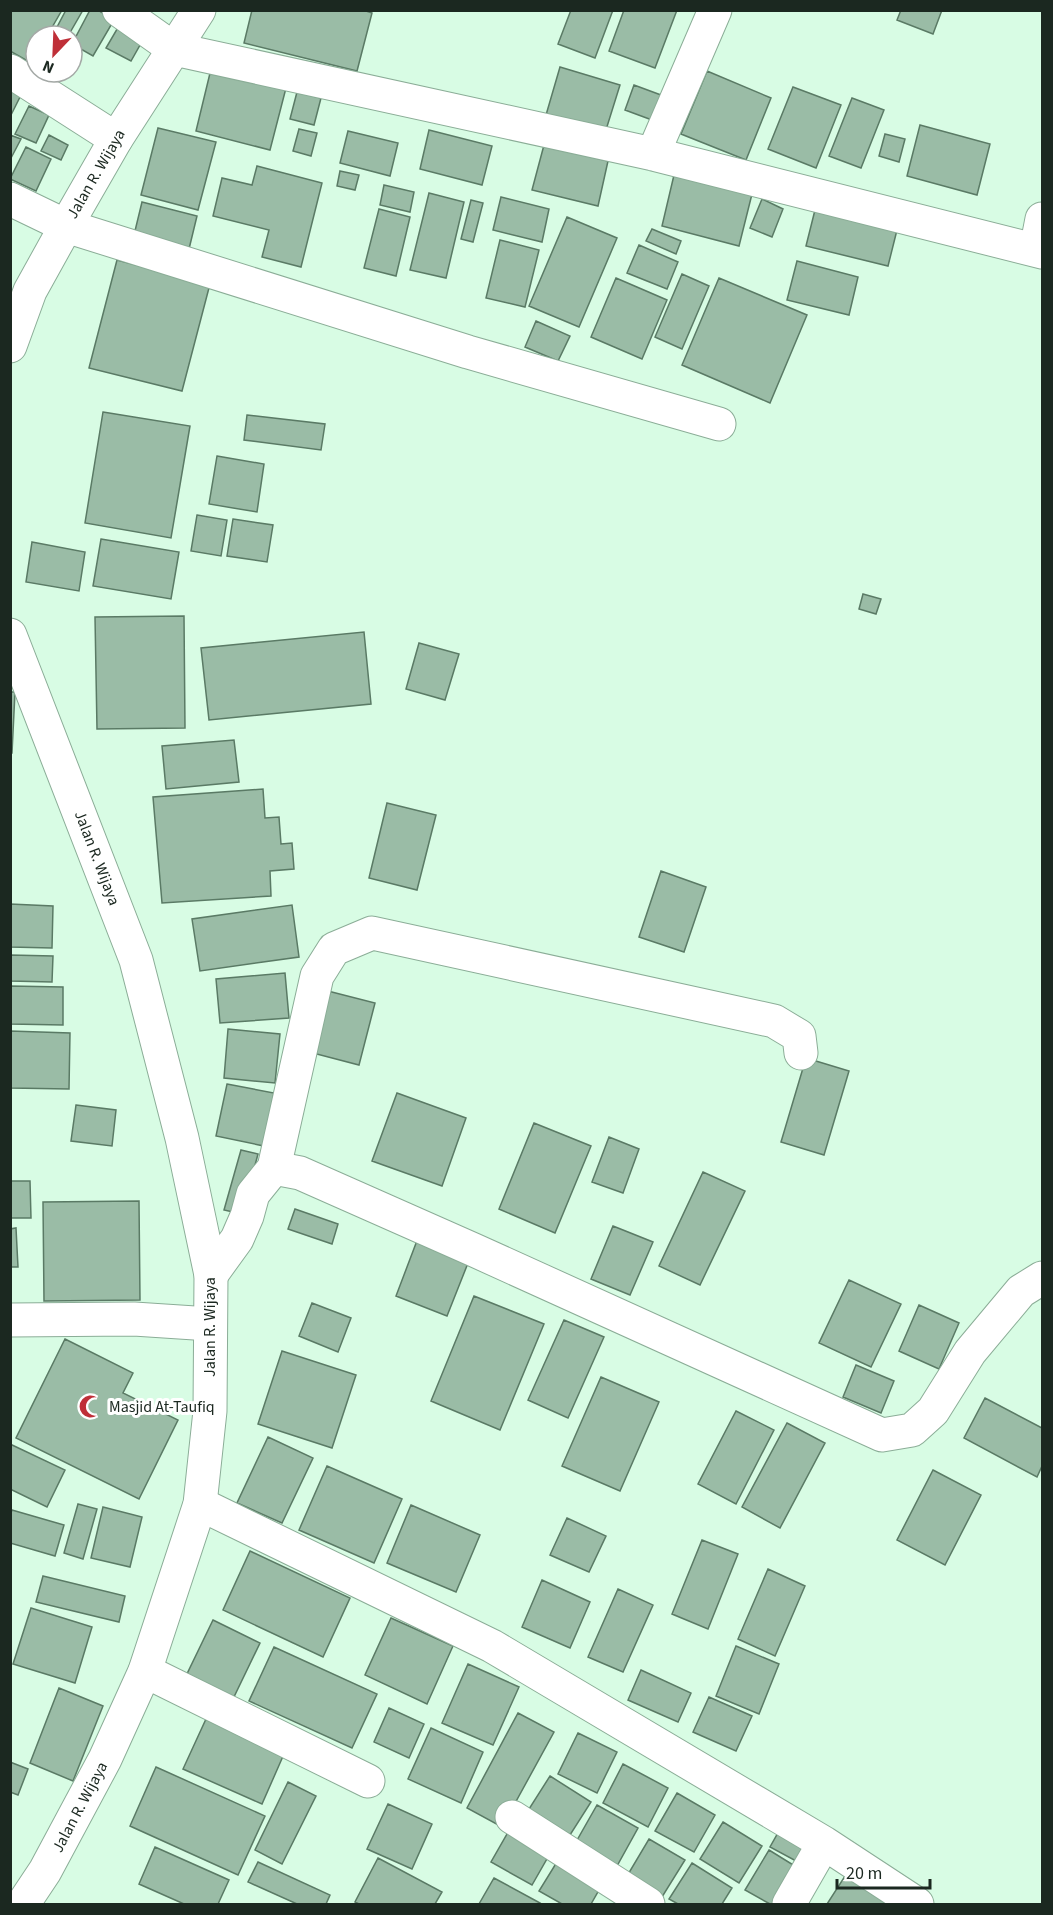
<svg xmlns="http://www.w3.org/2000/svg" width="1053" height="1915" font-family="'Source Sans 3',sans-serif">
  <style>
    .building { fill: #9abca6; stroke: #5a7a65; stroke-width: 1.5 }
    .lines { fill: none; stroke-linecap: round; stroke-linejoin: round }
    .minor-casing { stroke: #8bad97; stroke-width: 35 }
    .tertiary-casing { stroke: #8bad97; stroke-width: 35 }
    .minor { stroke: #fff; stroke-width: 33 }
    .tertiary { stroke: #fff; stroke-width: 33 }
    .labels { text-anchor: middle; dominant-baseline: central; stroke-width: 6; stroke-linejoin: round; paint-order: stroke }
    .street-label { font-size: 16px; fill: #1b2820; stroke: #fff }
    .poi-label { font-size: 16px; fill: #1b2820; stroke: #fff; text-anchor: start }
  </style>
  <rect width="100%" height="100%" fill="#d8fce4"/>
  <path class="building" d="M10,10H62L47,36H36V55L31,63L10,51Z
    M66,10H83L68,36L56,29Z
    M90,10H98L114,20L93,56L72,44Z
    M252,10H363L372,13L357,71L244,43Z
    M571,10H613L595,58L558,44Z
    M624,10H677L655,68L609,51Z
    M901,10H942L933,34L897,20Z
    M120,24L144,38L131,61L106,48Z
    M560,67L620,85L605,133L546,115Z
    M211,69L286,88L270,150L196,131Z
    M707,71L771,98L746,160L681,134Z
    M10,82L24,89L10,117Z
    M634,85L661,95L652,120L625,110Z
    M793,87L841,105L816,168L768,149Z
    M297,92L321,98L314,125L290,119Z
    M852,98L884,110L861,168L829,156Z
    M29,106L49,115L36,143L15,134Z
    M920,125L990,144L977,195L907,176Z
    M158,128L216,142L198,210L141,195Z
    M299,129L317,133L311,156L293,151Z
    M429,130L492,146L482,185L420,169Z
    M348,131L398,143L390,176L340,163Z
    M885,134L905,139L899,162L879,156Z
    M10,135L21,139L10,160Z
    M49,135L68,145L61,160L41,151Z
    M544,145L608,161L598,206L532,190Z
    M26,147L51,159L36,191L10,179Z
    M257,166L322,183L301,267L262,257L269,230L213,216L222,178L252,185Z
    M340,171L359,175L355,190L337,186Z
    M674,175L752,194L739,246L662,226Z
    M384,185L414,192L410,212L380,205Z
    M429,193L464,202L446,278L410,270Z
    M501,197L549,209L542,242L493,230Z
    M762,199L783,209L772,237L750,228Z
    M471,200L483,203L473,242L461,239Z
    M142,202L197,216L189,249L134,235Z
    M816,206L898,226L888,266L806,246Z
    M379,209L410,217L396,276L364,268Z
    M567,217L617,238L579,327L529,306Z
    M652,229L681,241L676,254L646,241Z
    M500,240L539,250L525,307L486,298Z
    M639,245L678,262L667,289L627,273Z
    M117,260L210,284L182,391L89,368Z
    M797,261L858,277L849,315L787,300Z
    M682,274L709,286L682,349L655,337Z
    M616,278L667,300L642,359L591,337Z
    M719,278L807,315L770,403L682,365Z
    M536,321L570,336L558,361L525,347Z
    M103,412L190,426L171,538L85,523Z
    M247,415L325,424L321,450L244,440Z
    M217,456L264,464L257,512L209,504Z
    M197,515L227,520L221,556L191,551Z
    M233,519L273,525L267,562L227,556Z
    M101,539L179,552L171,599L93,586Z
    M32,542L85,552L79,591L26,582Z
    M863,594L881,599L876,614L859,609Z
    M184,616L185,728L97,729L95,617Z
    M364,632L371,704L209,720L201,648Z
    M419,643L459,654L445,700L406,689Z
    M10,692H15L12,753H10Z
    M234,740L239,782L166,789L162,746Z
    M263,789L265,818L279,817L281,844L292,843L294,869L270,871L271,896L162,903L153,797Z
    M387,803L436,815L417,890L369,878Z
    M661,871L706,887L684,952L639,937Z
    M10,904L53,906L52,948L10,947Z
    M292,905L299,957L200,971L192,919Z
    M10,955L53,956L52,982L10,981Z
    M285,973L289,1018L220,1023L216,979Z
    M10,986L63,987V1025L10,1024Z
    M324,990L375,1003L359,1065L309,1052Z
    M228,1029L280,1034L275,1083L224,1078Z
    M10,1031L70,1033L69,1089L10,1088Z
    M806,1058L849,1071L824,1155L781,1142Z
    M227,1084L274,1093L264,1146L216,1136Z
    M397,1093L466,1118L442,1186L372,1161Z
    M76,1105L116,1110L112,1146L71,1141Z
    M534,1123L591,1146L555,1233L499,1209Z
    M609,1137L639,1149L623,1193L592,1182Z
    M241,1150L258,1154L242,1214L224,1210Z
    M703,1172L745,1191L700,1285L659,1266Z
    M10,1181H30L31,1218H10Z
    M139,1201L140,1300L44,1301L43,1202Z
    M295,1209L338,1224L332,1244L288,1229Z
    M613,1226L653,1242L630,1295L591,1279Z
    M16,1228L18,1267H10V1229Z
    M418,1238L470,1258L447,1316L396,1296Z
    M849,1280L901,1304L871,1367L819,1343Z
    M474,1296L544,1324L500,1430L431,1401Z
    M312,1303L351,1318L338,1352L299,1336Z
    M919,1305L959,1323L939,1369L899,1351Z
    M564,1320L604,1337L568,1418L528,1400Z
    M65,1339L133,1373L123,1393L178,1420L139,1499L16,1438Z
    M282,1351L356,1375L332,1448L258,1424Z
    M856,1365L894,1381L881,1413L843,1397Z
    M601,1377L659,1402L620,1491L562,1466Z
    M985,1398L1042,1428V1466L1037,1477L964,1438Z
    M736,1411L774,1430L736,1504L698,1484Z
    M787,1423L825,1443L780,1528L742,1507Z
    M268,1437L313,1458L282,1523L237,1503Z
    M10,1444L65,1470L47,1507L10,1489Z
    M327,1466L402,1499L374,1563L299,1530Z
    M933,1470L981,1495L945,1565L897,1540Z
    M78,1504L97,1509L83,1559L64,1553Z
    M411,1505L480,1535L456,1592L387,1563Z
    M103,1507L142,1517L130,1567L91,1558Z
    M12,1510L64,1525L55,1556L10,1543V1516Z
    M567,1518L606,1536L589,1572L550,1555Z
    M702,1540L738,1554L708,1629L672,1614Z
    M250,1551L350,1598L323,1657L223,1610Z
    M768,1569L805,1586L775,1656L738,1639Z
    M43,1576L125,1596L119,1622L36,1602Z
    M542,1580L590,1602L570,1648L522,1627Z
    M618,1589L653,1605L623,1672L588,1657Z
    M31,1608L92,1627L75,1683L13,1664Z
    M391,1618L453,1646L427,1704L365,1675Z
    M213,1620L260,1643L232,1701L185,1678Z
    M736,1646L779,1664L759,1714L716,1696Z
    M274,1647L377,1694L352,1748L249,1701Z
    M468,1664L519,1687L493,1745L442,1723Z
    M641,1670L691,1693L678,1722L628,1700Z
    M59,1688L103,1706L73,1781L30,1763Z
    M709,1697L752,1716L736,1751L693,1732Z
    M389,1708L424,1724L409,1758L374,1742Z
    M518,1713L554,1732L502,1827L467,1808Z
    M206,1719L284,1754L262,1804L183,1769Z
    M431,1728L483,1752L461,1803L408,1779Z
    M578,1733L617,1752L597,1793L558,1774Z
    M10,1762L28,1769L18,1795L10,1792Z
    M623,1764L668,1788L648,1827L603,1803Z
    M156,1767L265,1816L238,1875L130,1826Z
    M550,1776L591,1802L570,1835L529,1809Z
    M288,1782L316,1796L282,1864L255,1850Z
    M677,1793L715,1815L694,1852L655,1831Z
    M388,1804L432,1824L412,1869L367,1849Z
    M597,1805L638,1828L617,1866L576,1842Z
    M723,1822L762,1846L739,1883L700,1859Z
    M511,1827L552,1850L532,1885L491,1862Z
    M779,1831L805,1845L796,1861L770,1847Z
    M649,1839L685,1860L662,1897L627,1876Z
    M155,1847L229,1880L218,1904H184L139,1884Z
    M769,1850L803,1871L783,1904H770L745,1890Z
    M560,1857L603,1883L591,1904H562L539,1891Z
    M378,1858L442,1892L435,1904H359L355,1902Z
    M258,1862L330,1895L326,1904H297L248,1882Z
    M692,1863L732,1888L722,1904H678L669,1899Z
    M847,1873L890,1901L887,1904H827Z
    M494,1878L540,1903L539,1904H479Z"/>
  <g class="lines">
    <defs>
      <path id="minor" d="M119,10L174,49L653,154L1042,252
        M10,71L116,139
        M653,154L715,10
        M10,199L66,226L468,352L719,424
        M1036,250L1042,219
        M274,1168L317,976L334,949L372,933L774,1021L799,1036L801,1053
        M211,1275L237,1239L247,1216L253,1194L274,1168L300,1173L474,1250L882,1435L912,1430L933,1411L970,1352L1021,1291L1042,1278
        M10,1320L134,1319L210,1324
        M200,1504L492,1646L824,1843L917,1904
        M145,1671L368,1781
        M512,1817L648,1904
        M789,1904L824,1843"/>
      <path id="tertiary" d="M10,346L30,291L66,226L116,139L199,10
        M10,635L136,960L182,1138L211,1275L210,1411L200,1504L145,1671L105,1759L45,1871L23,1904"/>
    </defs>
    <use href="#minor" class="minor-casing"/>
    <use href="#tertiary" class="tertiary-casing"/>
    <use href="#minor" class="minor"/>
    <use href="#tertiary" class="tertiary"/>
  </g>
  <defs>
    <symbol id="mosque-bare" viewBox="-9 -9 18 18"><path d="M3.5-4.9A6 6 0 1 0 3.5 4.9A5 5 0 1 1 3.5-4.9Z" fill="#bf2f38" stroke="#fff" stroke-width="2.5" paint-order="stroke"/></symbol>
  </defs>
  <g fill-rule="evenodd">
    <use href="#mosque-bare" x="74" y="1390" width="33" height="33"/>
  </g>
  <g class="labels">
    <g class="street-label">
      <text transform="translate(96 174) rotate(-60)">Jalan R. Wijaya</text>
      <text transform="translate(97 858) rotate(69)">Jalan R. Wijaya</text>
      <text transform="translate(210 1327) rotate(-90)">Jalan R. Wijaya</text>
      <text transform="translate(80 1807) rotate(-62)">Jalan R. Wijaya</text>
    </g>
    <g class="poi-label">
      <text x="109" y="1407">Masjid At-Taufiq</text>
    </g>
  </g>
  <rect width="1053" height="1915" fill="none" stroke="#1b2820" stroke-width="24"/>
  <g transform="translate(54 54) rotate(203)"><circle r="28" fill="#ffffff" stroke="#a4a9a6" stroke-width="1.5"/>
  <path d="M0-4.5L10 22L0 15L-10 22Z" fill="#bf2f38"/>
  <text y="-9" font-size="16" font-weight="bold" text-anchor="middle" fill="#1b2820">N</text>
  </g>
  <path d="M837 1879v9h93v-9" fill="none" stroke="#1b2820" stroke-width="3"/>
  <text x="846" y="1879" font-size="18" fill="#1b2820" stroke="#ffffff" stroke-width="4.5" paint-order="stroke">20 m</text>
</svg>
